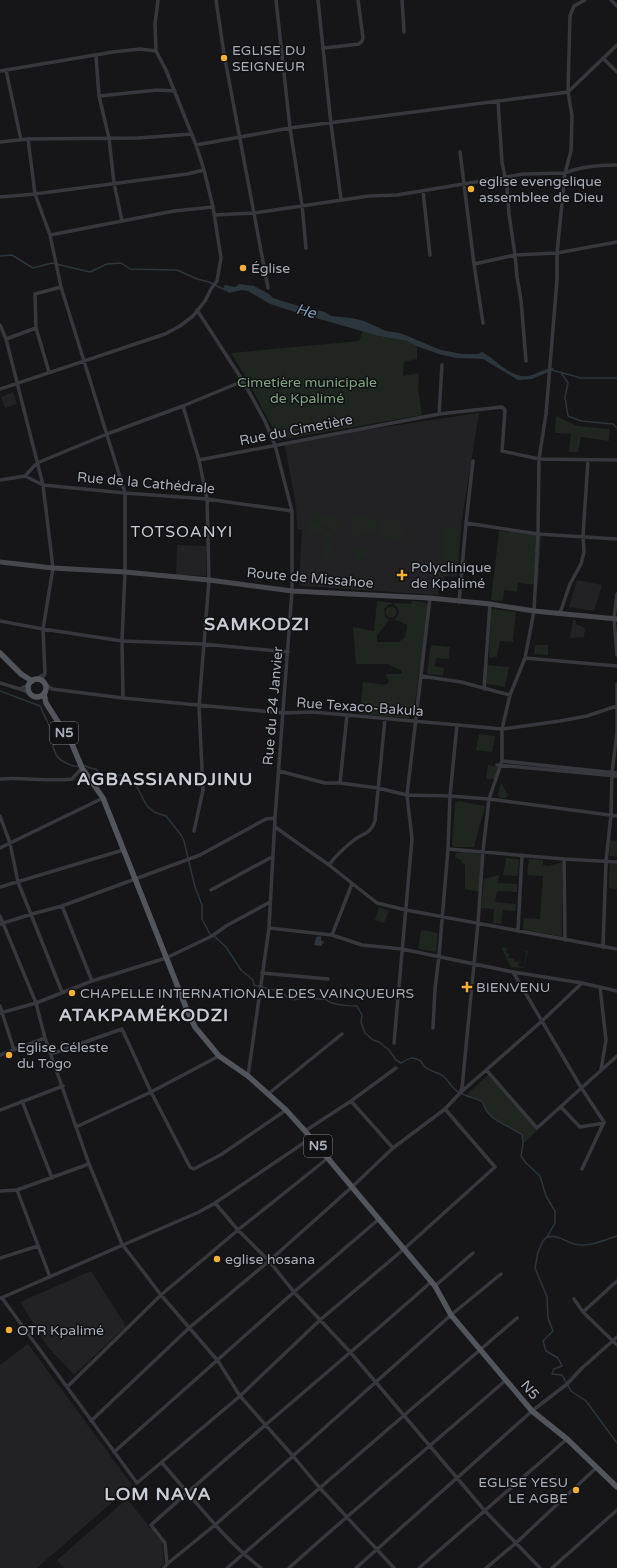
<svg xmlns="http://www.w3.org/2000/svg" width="617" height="1568" font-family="'Varela Round',sans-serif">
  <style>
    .built { fill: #222225 }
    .green { fill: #1e261f; fill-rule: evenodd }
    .water { fill: #2c353c }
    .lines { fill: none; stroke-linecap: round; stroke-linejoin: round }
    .stream { stroke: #2c353c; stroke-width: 1.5 }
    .street { stroke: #37383d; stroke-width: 3.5 }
    .secondary { stroke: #45474d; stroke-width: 5 }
    .primary { stroke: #53555c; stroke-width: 5.5 }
    .poi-dot { fill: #f2b134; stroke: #111113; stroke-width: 1.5 }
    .labels { text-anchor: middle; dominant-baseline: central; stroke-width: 3; stroke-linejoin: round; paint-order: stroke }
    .shield { fill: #111113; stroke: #7b7e86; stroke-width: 1 }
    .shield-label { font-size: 13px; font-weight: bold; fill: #a8adb8 }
    .poi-label { font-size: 14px; fill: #a8adb8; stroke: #111113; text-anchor: start }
    .park-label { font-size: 14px; fill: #7fa381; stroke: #111113 }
    .street-label { font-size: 14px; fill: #a8adb8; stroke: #111113 }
    .water-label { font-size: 15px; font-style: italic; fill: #7f9bb3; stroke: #111113 }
    .quarter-label { font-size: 16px; letter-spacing: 1px; fill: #c9ccd4; stroke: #111113 }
    .district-label { font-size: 18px; font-weight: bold; letter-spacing: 1px; fill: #c9ccd4; stroke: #111113 }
  </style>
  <rect width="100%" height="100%" fill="#161618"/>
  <path class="built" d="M13,392L17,404L5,408L1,397Z
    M479,413L462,519L457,577L445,576L444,581L439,580L438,595L301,586L299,583L302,530L297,529L296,505L284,442Z
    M177,545L206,546V576L176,575Z
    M577,580L602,585L594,611L569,607Z
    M573,619L576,621V624L585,628L584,637L570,638Z
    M91,1271L126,1326L74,1375L48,1347L20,1302Z
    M28,1344L132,1485L37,1568H0V1365Z
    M127,1499L162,1542L164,1563L160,1568H64L57,1560Z"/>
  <path class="green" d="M363,331L379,336L407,341L417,346V359L404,362L403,376L419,373L418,388L422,415L279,440L248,381L231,353L359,341Z
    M556,416L577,426L610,429L609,441L581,437L578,452H569L571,434L555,433Z
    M309,515L339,517L336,535Z
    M353,516L377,518L375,533C363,532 361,536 351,537Z
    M312,519L334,536L332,541L314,531L309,537L306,521Z
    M382,519L398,520L404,535V540L381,538Z
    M452,526L460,527L457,564L444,562L441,559L444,529Z
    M499,531L541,535L538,585L518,583L517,592L504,590L503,601L491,600Z
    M327,542L333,546L328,557L325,558L318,552L322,554Z
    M356,549L367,550C367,556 361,559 356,560Z
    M377,601L392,603V604L388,605L384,609L385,617L389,620L377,636V642H399L405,637L407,625L394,619C400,615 401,609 394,605L395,603L411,604L412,601L424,602L429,606L413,716L408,718L360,714L363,682L386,685L389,681L386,676L387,674H401L402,672L401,670L387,664H356L353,627L374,631Z
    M385.5 612a5.5 5.5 0 1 1 11 0a5.5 5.5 0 1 1-11 0Z
    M493,609L516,612L513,642L500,641L497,657L489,658L491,611Z
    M431,645L450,647L449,659L436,658L435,666L444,668L443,676L428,674L427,672Z
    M535,645H548V655L534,654Z
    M486,665L509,667L505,687L484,683Z
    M479,734L495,736L492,752L476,750Z
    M488,765L498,767L495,779H486Z
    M501,783L508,795L506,798H500L498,795Z
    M458,801L485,806L474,847H454L452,845L455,803Z
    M610,840L617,841V857L609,856Z
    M466,852L480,854L483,856L479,892L465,889V865L462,863L461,860L455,857L456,853Z
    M506,858L518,859L519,860L518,876L503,875Z
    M529,859L543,860V865L549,866L562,862V937L523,929L524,918L540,919L543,876L527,875Z
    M610,864H617V889L609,888Z
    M499,875L498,883L517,884V892L497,891L495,902L516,904L515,911L503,910L501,924L493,923L494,909L481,908L484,879Z
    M379,907L389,911L384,923L375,920Z
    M421,930L438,933L436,952L418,949Z
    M501,947L528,951L524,968L511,967ZM507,948L526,951L524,967L518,966L519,962L514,961L515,959L508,958L509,954L506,953Z
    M488,1075L538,1130L523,1144L522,1135C509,1124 488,1122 484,1102L478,1099L466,1095Z"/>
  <path class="water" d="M239,284L254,286L269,294L273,298L298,306L325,312L331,316L352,318L364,321L386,331L400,333L441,350L462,354H478L482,352C496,359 510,378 527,376C537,375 545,367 554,368L553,370L532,379L518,380L483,359L457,358L442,355L419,347L407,341L379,336L295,312L270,304L248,291L242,290L229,293L223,289L225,285L235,287Z
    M321,936V940L324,942L321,946L314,945L316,937Z"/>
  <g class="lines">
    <path class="stream" d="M0,256L12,255L33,268L52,263L90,272L107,264L121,263L130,269L177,270L197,279L209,282L225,290
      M552,370L581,378H617
      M562,374L568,383L565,397L568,416L581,421L613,424L617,428
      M0,691L40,706L54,736L55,740L53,747C54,750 55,753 57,756C60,761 74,768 80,766
      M83,765L90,768L96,769L102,776L115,774L126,777L137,787L147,806L154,812L166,816L181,835L184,841L195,887L202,905V919L211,936
      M214,936L226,947L241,970L253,980L254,985L282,992C287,998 291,1001 299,999C304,997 301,997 306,997C313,998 318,1000 325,999C332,1005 347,1006 357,1006L362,1015L361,1022L365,1033L373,1040L379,1042L389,1050L396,1060L401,1063C410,1058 411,1056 421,1061C424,1071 436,1071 443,1076C449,1081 453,1090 460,1093C468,1097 476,1098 483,1102C487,1121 509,1125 522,1135L523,1144L521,1156L526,1163L540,1176L546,1196L555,1211V1223L547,1237L543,1241L538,1252L535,1268L547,1297L548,1318L553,1331L543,1341L546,1351L558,1358L562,1366L554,1369L552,1374L562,1375L571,1391L586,1401L617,1443
      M548,1237C559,1235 564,1241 574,1244C587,1248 605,1240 617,1236"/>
    <path class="street" d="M216,0L224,54L268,288
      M276,0L290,128L302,205L306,248
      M318,0L331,124L341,199
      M402,0L404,32
      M611,0L617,6
      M324,48L359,44L362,41L363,38L358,0
      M603,58L617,72
      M6,70L21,140
      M0,71L113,52L140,49L156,51
      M99,96L157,90L175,91
      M498,101L502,162L507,187L509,214L515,255L557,253L617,242
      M28,139L35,194L50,235L61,287L125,493V572L122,641L123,698
      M0,142L28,139L138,138L192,134
      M196,145L290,128L568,92L617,45
      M460,152L474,264L483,323
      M423,191L430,255
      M0,197L35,194L187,174L204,170
      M214,215L254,213L369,196L397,195L523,174L565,173L571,151L572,116L568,92L570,16L574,6L585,0
      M122,221L174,211L213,207
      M50,235L122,221L114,183L109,138L99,96L96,56
      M474,264L515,255L517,277L521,300L526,361
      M197,310L243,381L265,421L275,445L292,511V591L275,818L269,928L248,1076
      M0,325L6,339L43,485L53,568L43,629L45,674
      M6,339L36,328
      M49,372L36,328L35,294L61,287
      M0,389L165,334L180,326L193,316L205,301L211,289L217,281L221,258L213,207L204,170L196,145L166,70L156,51L155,24L158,0
      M183,406L199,460L207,499L209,580L199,706L203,790L194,831
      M439,414L442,365
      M199,460L439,414L502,407L505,410L502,451L539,459L617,460
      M25,476L37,463L107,434L183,406L243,381
      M0,480L25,476L43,485L125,493L207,499L292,511
      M466,523L538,534L617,539
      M617,594L614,619L617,655
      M459,602L466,523L473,461
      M560,613L570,584L581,564L584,552L583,536L588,460
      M0,621L43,629L122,641L203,644L288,652
      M525,658L617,666
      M421,676L461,682L510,695
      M32,681L45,674L41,680
      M0,683L20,689
      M45,684L52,689L123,698L283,713L313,712L502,729L560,721L587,716L617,706
      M28,685L20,689L28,692
      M484,689L490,604
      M502,761L617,773
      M497,765L617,776
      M279,771L325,783H340L378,788L407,795L450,796L489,799L617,816
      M0,779C24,777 48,782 72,779L82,768
      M340,783L347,715
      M0,816L10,843L18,882L62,992
      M275,827L329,865L377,903L406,910L617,949
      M0,848L103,798
      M448,849L564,859L617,862
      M564,859L565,940
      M329,865C336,855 344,848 354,840C364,833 371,833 375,821L385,719
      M0,887L123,850
      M211,890L270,858H272
      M62,906L92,981
      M0,916L36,1003L45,1038L89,1164L122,1244L161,1295L218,1361L240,1396L293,1456L215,1525L167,1564L164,1568
      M0,924L32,914L62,906L200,855L266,819L275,818
      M269,928L332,935L362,945L402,949L513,972L582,983L617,991
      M518,930L522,855
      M332,935L352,884
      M603,947L606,861L611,815L612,772L617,733V684
      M513,972L582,1089L604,1122L582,1169
      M262,973L328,979
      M600,987L606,1040L601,1070
      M0,1006L14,1050
      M0,1013L36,1003L92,981L166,958L212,936L226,926L270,902
      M433,1028L435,989L439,956L448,849L450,796L457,725
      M394,1043L412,839L407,795L430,598
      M51,1054L122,1029L151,1092L190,1167L194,1169L222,1154L286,1110
      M0,1055L45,1038
      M487,1071L537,1128L617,1056
      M460,1093L462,1088L478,923L483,851L489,799L502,761V729L510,695L525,658L534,611L538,534L539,459L546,414L557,280V253L565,173C582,166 599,165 617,165
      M268,1094L342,1034
      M22,1101L52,1178
      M351,1101L393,1148
      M561,1107L580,1127L604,1123
      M0,1110L63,1086
      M76,1127L151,1092L219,1056
      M305,1131L351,1101L396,1068
      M17,1190L50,1277
      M0,1191L17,1190L89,1164
      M215,1203L238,1230L269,1261L294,1292L351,1353L485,1511L540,1568
      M0,1258L38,1246
      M617,1281L583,1312L617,1345
      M435,1286L473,1253
      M1,1298L199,1212L215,1203L311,1138
      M2,1298L137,1483L240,1396L320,1320L404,1249L495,1167L445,1109
      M574,1299L583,1312
      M67,1387L161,1295L238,1230L328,1158
      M91,1421L189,1328L269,1261L352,1187L393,1148L445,1109L460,1093L542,1021L582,983
      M114,1452L294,1292L379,1219
      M162,1463C194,1499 223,1539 261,1568
      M167,1564L165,1543L151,1525C243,1442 339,1364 431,1282
      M227,1568L517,1318
      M289,1568C360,1504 434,1443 506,1380
      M356,1568L532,1411L567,1384L582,1368L617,1337
      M394,1568L319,1487L293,1456L451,1315L501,1274
      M419,1568L567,1439
      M486,1568L516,1543L596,1468
      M552,1568L617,1510"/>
    <path class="secondary" d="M0,562L53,568L125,572L209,580L292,591L430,598L490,604L534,611L617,619"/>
    <path class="primary" d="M0,653L21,674L32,681
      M28 688a9 9 0 1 1 18 0a9 9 0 1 1-18 0Z
      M44,694L46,703L72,744L82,768L103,798L187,1010L195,1027L219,1056L248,1076L286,1110L305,1131L435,1286L451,1315L532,1411L567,1439L617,1487"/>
  </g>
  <g class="poi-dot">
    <circle cx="224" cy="58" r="4"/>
    <circle cx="471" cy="189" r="4"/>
    <circle cx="243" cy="268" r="4"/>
    <path d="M400 569h4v4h4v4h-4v4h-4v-4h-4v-4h4z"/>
    <path d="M465 981h4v4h4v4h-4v4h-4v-4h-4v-4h4z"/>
    <circle cx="72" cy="993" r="4"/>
    <circle cx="9" cy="1055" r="4"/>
    <circle cx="217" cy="1259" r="4"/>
    <circle cx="9" cy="1330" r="4"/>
    <circle cx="576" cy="1490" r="4"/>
  </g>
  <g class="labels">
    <g class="shield">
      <rect x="50" y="722" width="28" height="22" rx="3"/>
      <rect x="304" y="1135" width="28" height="22" rx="3"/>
    </g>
    <g class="shield-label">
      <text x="64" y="733">N5</text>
      <text x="318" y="1146">N5</text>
    </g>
    <g class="poi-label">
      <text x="232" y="50">EGLISE DU<tspan x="232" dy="16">SEIGNEUR</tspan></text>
      <text x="479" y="181">eglise evengelique<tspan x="479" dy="16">assemblee de Dieu</tspan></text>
      <text x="251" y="268">Église</text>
      <text x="411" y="567">Polyclinique<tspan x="411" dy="16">de Kpalimé</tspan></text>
      <text x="476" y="987">BIENVENU</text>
      <text x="80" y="993">CHAPELLE INTERNATIONALE DES VAINQUEURS</text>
      <text x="17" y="1047">Eglise Céleste<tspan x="17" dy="16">du Togo</tspan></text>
      <text x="225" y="1259">eglise hosana</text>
      <text x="17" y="1330">OTR Kpalimé</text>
      <text x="568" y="1482" text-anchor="end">EGLISE YESU<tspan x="568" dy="16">LE AGBE</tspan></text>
    </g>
    <g class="park-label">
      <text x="307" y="382">Cimetière municipale<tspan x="307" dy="16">de Kpalimé</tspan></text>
    </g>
    <g class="street-label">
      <text transform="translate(296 430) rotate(-11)">Rue du Cimetière</text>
      <text transform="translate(146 483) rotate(5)">Rue de la Cathédrale</text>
      <text transform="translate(310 578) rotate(5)">Route de Missahoe</text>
      <text transform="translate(273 706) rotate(-85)">Rue du 24 Janvier</text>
      <text transform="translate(360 707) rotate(4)">Rue Texaco-Bakula</text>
      <text transform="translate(530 1390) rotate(50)">N5</text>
    </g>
    <g class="water-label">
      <text transform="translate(306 311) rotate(15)">He</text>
    </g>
    <g class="quarter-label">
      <text x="182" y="532">TOTSOANYI</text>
    </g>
    <g class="district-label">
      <text x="257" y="624">SAMKODZI</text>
      <text x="165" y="779">AGBASSIANDJINU</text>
      <text x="144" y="1015">ATAKPAMÉKODZI</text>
      <text x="158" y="1494">LOM NAVA</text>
    </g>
  </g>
</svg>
